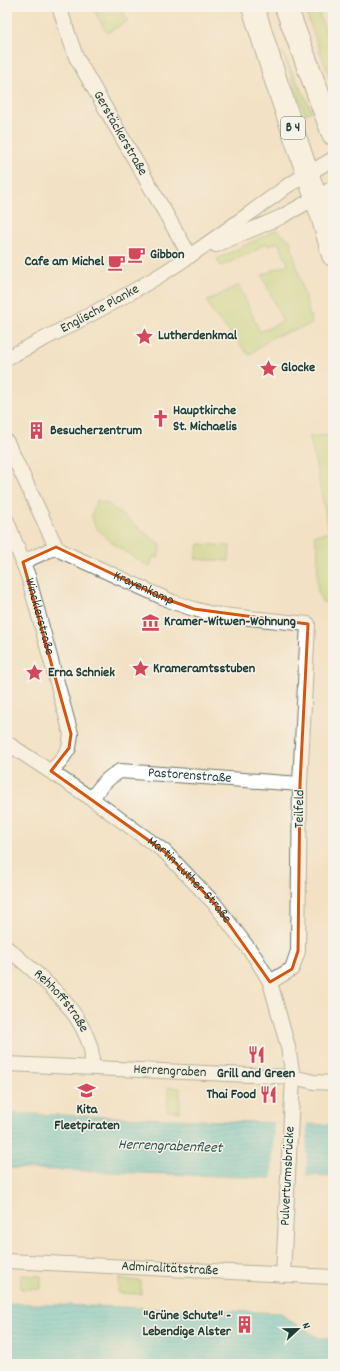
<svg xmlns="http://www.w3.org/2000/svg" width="340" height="1371" font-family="Dekko,sans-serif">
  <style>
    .grass { fill: #b8d57b; stroke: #6c8958 }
    .park { fill: url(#park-crowns); stroke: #6c8958 }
    .water { fill: url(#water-rules); stroke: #3c8282 }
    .pier { fill: #f2e1c4 }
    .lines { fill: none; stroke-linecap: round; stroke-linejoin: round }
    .street-casing { stroke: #697666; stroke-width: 16 }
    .primary-casing { stroke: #697666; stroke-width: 24 }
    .street { stroke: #fff; stroke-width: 14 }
    .primary { stroke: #fff; stroke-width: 22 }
    .marked { fill: none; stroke: #d45610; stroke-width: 3; stroke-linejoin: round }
    .labels { text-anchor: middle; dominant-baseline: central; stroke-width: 3; stroke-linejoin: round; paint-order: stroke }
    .shield { fill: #f7f3e8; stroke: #60746a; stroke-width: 1 }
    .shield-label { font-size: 13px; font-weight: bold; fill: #1f3d34 }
    .street-label { font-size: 14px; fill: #1f3d34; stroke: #f7f3e8 }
    .poi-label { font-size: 14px; font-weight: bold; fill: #1f3d34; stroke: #f7f3e8; text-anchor: start }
    .water-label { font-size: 15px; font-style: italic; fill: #2b5953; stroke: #f7f3e8 }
  </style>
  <defs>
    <pattern id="park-crowns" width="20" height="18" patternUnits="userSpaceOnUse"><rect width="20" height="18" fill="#b8d57b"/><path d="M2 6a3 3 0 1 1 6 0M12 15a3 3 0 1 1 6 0" fill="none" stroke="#95ae66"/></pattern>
    <pattern id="water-rules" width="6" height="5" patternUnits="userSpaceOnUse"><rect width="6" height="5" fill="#5ac8d0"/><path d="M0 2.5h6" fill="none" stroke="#4aa4aa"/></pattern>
  </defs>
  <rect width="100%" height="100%" fill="#f7f3e8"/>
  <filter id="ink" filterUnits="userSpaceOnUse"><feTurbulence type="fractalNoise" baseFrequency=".025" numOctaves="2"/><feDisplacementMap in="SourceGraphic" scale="8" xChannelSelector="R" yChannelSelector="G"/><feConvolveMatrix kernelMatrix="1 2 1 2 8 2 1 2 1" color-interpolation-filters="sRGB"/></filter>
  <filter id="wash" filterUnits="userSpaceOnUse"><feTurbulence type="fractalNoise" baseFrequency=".012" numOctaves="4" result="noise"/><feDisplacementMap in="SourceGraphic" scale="16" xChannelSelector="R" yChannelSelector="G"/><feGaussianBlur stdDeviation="0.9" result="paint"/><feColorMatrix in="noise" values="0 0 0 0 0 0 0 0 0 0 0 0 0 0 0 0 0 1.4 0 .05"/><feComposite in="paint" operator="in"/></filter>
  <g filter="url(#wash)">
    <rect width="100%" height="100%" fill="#f2e1c4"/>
    <path class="grass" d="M304,7H317L333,51V87Z
      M282,51L312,111L305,114Z
      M276,230L290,240L312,324L273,337L249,355L213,313L207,301L239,285L260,332L283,321L262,275L288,264L278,242L268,246L267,243L258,247L259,249L221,266L217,259Z
      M331,435L333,451V603L322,602L317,589L318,550L314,535L329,532L310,436Z
      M97,500L108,504L161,545L158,558L153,557L150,567C136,559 97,536 93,521C90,514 94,507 97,500Z
      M199,544L230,546L229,561L195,559Z
      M21,1275L41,1276V1289H21Z
      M119,1279L141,1281V1294L118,1293Z"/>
    <path class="park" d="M92,7H121L128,21L107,33Z
      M168,1087L180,1088V1112L167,1111Z"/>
    <path class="water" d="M7,1113L333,1125V1176L305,1175L271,1178L7,1168Z
      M7,1303L282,1313L287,1319L321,1339H333V1364H7Z"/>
    <path class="pier" d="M274,1122L307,1123L306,1177L272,1179Z"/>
  </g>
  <g filter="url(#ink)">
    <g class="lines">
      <defs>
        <g id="street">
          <path id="s1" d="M59,7L76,57L190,256"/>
          <path d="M216,245L281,217L333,188"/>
          <path id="s2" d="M7,358C59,331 112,305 162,274C202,249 240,220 278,193L287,186L333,159"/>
          <path id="s3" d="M7,442L56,547L63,552L173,602L194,609L212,614L308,624L300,784L298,951L292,969L270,982"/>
          <path id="s4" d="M7,521L28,576L71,734L69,748L60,762L51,771"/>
          <path d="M23,562L56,547"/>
          <path id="s5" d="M7,743L92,799L165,852L214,903L255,957L270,982L288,1047L293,1077L283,1275"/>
          <path id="s6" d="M92,799C100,786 107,778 120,771L300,784"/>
          <path id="s7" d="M7,948C39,975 79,1006 91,1049C92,1054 92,1061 92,1067"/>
          <path id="s8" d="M7,1064L293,1077L314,1082L333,1083"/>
          <path id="s9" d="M7,1261L333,1277"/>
        </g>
        <path id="primary" d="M253,7L277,84L323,219L333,255
          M286,7L333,134"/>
      </defs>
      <use href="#street" class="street-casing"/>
      <use href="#primary" class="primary-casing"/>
      <use href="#street" class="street"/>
      <use href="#primary" class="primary"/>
    </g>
  </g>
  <path d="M0 0H340V1371H0ZM56,547L163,598L194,609L308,624L300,784L298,951L292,969L270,982L214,903L165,852L51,771L69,748L71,734L23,562Z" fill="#f2e1c4" fill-opacity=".55" fill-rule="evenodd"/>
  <path class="marked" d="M56,547L163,598L194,609L308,624L300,784L298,951L292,969L270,982L214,903L165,852L51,771L69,748L71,734L23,562Z"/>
  <defs>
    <symbol id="cafe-bare" viewBox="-9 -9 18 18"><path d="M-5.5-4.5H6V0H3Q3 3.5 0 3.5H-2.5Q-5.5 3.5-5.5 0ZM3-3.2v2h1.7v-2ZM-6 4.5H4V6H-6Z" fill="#d1495b" stroke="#f7f3e8" stroke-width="2.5" paint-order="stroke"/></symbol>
    <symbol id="sight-bare" viewBox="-9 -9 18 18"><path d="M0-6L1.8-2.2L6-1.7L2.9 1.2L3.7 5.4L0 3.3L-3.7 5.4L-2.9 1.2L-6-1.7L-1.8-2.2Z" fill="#d1495b" stroke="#f7f3e8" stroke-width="2.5" paint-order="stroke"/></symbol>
    <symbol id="church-bare" viewBox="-9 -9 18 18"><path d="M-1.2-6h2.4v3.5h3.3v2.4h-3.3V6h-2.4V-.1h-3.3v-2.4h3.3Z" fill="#d1495b" stroke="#f7f3e8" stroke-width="2.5" paint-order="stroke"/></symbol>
    <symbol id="building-bare" viewBox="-9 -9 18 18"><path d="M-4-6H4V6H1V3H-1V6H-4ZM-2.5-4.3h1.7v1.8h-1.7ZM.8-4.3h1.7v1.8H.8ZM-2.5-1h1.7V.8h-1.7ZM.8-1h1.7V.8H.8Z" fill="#d1495b" stroke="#f7f3e8" stroke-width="2.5" paint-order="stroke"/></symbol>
    <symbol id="museum-bare" viewBox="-9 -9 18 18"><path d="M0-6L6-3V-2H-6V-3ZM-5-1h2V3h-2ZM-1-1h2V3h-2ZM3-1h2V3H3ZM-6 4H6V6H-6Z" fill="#d1495b" stroke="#f7f3e8" stroke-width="2.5" paint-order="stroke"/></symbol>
    <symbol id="restaurant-bare" viewBox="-9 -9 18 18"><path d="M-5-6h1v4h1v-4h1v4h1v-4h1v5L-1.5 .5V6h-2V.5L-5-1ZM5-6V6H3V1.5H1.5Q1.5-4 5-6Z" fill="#d1495b" stroke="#f7f3e8" stroke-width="2.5" paint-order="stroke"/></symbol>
    <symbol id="school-bare" viewBox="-9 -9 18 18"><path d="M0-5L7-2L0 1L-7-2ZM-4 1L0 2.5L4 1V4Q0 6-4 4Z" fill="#d1495b" stroke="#f7f3e8" stroke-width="2.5" paint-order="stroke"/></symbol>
  </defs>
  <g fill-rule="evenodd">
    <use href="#cafe-bare" x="124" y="242" width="25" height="25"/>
    <use href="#cafe-bare" x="104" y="250" width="25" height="25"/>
    <use href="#sight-bare" x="132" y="324" width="25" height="25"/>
    <use href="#sight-bare" x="256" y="356" width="25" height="25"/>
    <use href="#church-bare" x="148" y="406" width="25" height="25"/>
    <use href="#building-bare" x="24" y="418" width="25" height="25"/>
    <use href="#museum-bare" x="138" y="610" width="25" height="25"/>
    <use href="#sight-bare" x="128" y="656" width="25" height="25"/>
    <use href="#sight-bare" x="22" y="660" width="25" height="25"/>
    <use href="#restaurant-bare" x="244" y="1042" width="25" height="25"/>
    <use href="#school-bare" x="74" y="1078" width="25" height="25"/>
    <use href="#restaurant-bare" x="256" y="1082" width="25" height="25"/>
    <use href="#building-bare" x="232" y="1312" width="25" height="25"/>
  </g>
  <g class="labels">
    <rect class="shield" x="281" y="117" width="24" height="22" rx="3"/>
    <g class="shield-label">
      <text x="293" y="128">B 4</text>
    </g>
    <g class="street-label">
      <text stroke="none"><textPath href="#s1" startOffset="141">Gerstäckerstraße</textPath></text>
      <text stroke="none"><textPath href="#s2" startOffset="105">Englische Planke</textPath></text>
      <text stroke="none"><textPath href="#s3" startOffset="213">Krayenkamp</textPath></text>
      <text stroke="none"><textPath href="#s4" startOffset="101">Wincklerstraße</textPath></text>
      <text stroke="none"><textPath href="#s6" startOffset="110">Pastorenstraße</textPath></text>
      <text transform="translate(300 809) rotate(-89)">Teilfeld</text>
      <text stroke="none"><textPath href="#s5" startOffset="229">Martin-Luther-Straße</textPath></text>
      <text stroke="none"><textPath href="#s7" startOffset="76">Rehhoffstraße</textPath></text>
      <text stroke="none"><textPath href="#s8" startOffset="163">Herrengraben</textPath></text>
      <text transform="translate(288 1176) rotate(-87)">Pulverturmsbrücke</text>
      <text stroke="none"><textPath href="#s9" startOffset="163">Admiralitätstraße</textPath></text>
    </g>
    <g class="poi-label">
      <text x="150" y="255">Gibbon</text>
      <text x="104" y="262" text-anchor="end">Cafe am Michel</text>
      <text x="158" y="336">Lutherdenkmal</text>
      <text x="281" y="368">Glocke</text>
      <text x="173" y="411">Hauptkirche<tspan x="173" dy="16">St. Michaelis</tspan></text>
      <text x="50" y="431">Besucherzentrum</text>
      <text x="164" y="622">Kramer-Witwen-Wohnung</text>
      <text x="153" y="669">Krameramtsstuben</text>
      <text x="48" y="673">Erna Schniek</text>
      <text x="256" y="1074" text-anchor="middle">Grill and Green</text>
      <text x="256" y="1095" text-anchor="end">Thai Food</text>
      <text x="87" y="1110" text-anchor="middle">Kita<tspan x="87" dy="16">Fleetpiraten</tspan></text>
      <text x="231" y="1316" text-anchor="end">"Grüne Schute" -<tspan x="231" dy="16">Lebendige Alster</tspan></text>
    </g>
    <g class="water-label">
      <text transform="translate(170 1147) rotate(2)">Herrengrabenfleet</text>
    </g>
  </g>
  <rect width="340" height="1371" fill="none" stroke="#f7f3e8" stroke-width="24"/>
  <g transform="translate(298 1329) rotate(68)" stroke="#f7f3e8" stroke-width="3" paint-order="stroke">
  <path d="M0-3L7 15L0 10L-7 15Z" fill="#1f3d34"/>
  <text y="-6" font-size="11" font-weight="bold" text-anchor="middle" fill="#1f3d34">N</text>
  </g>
</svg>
